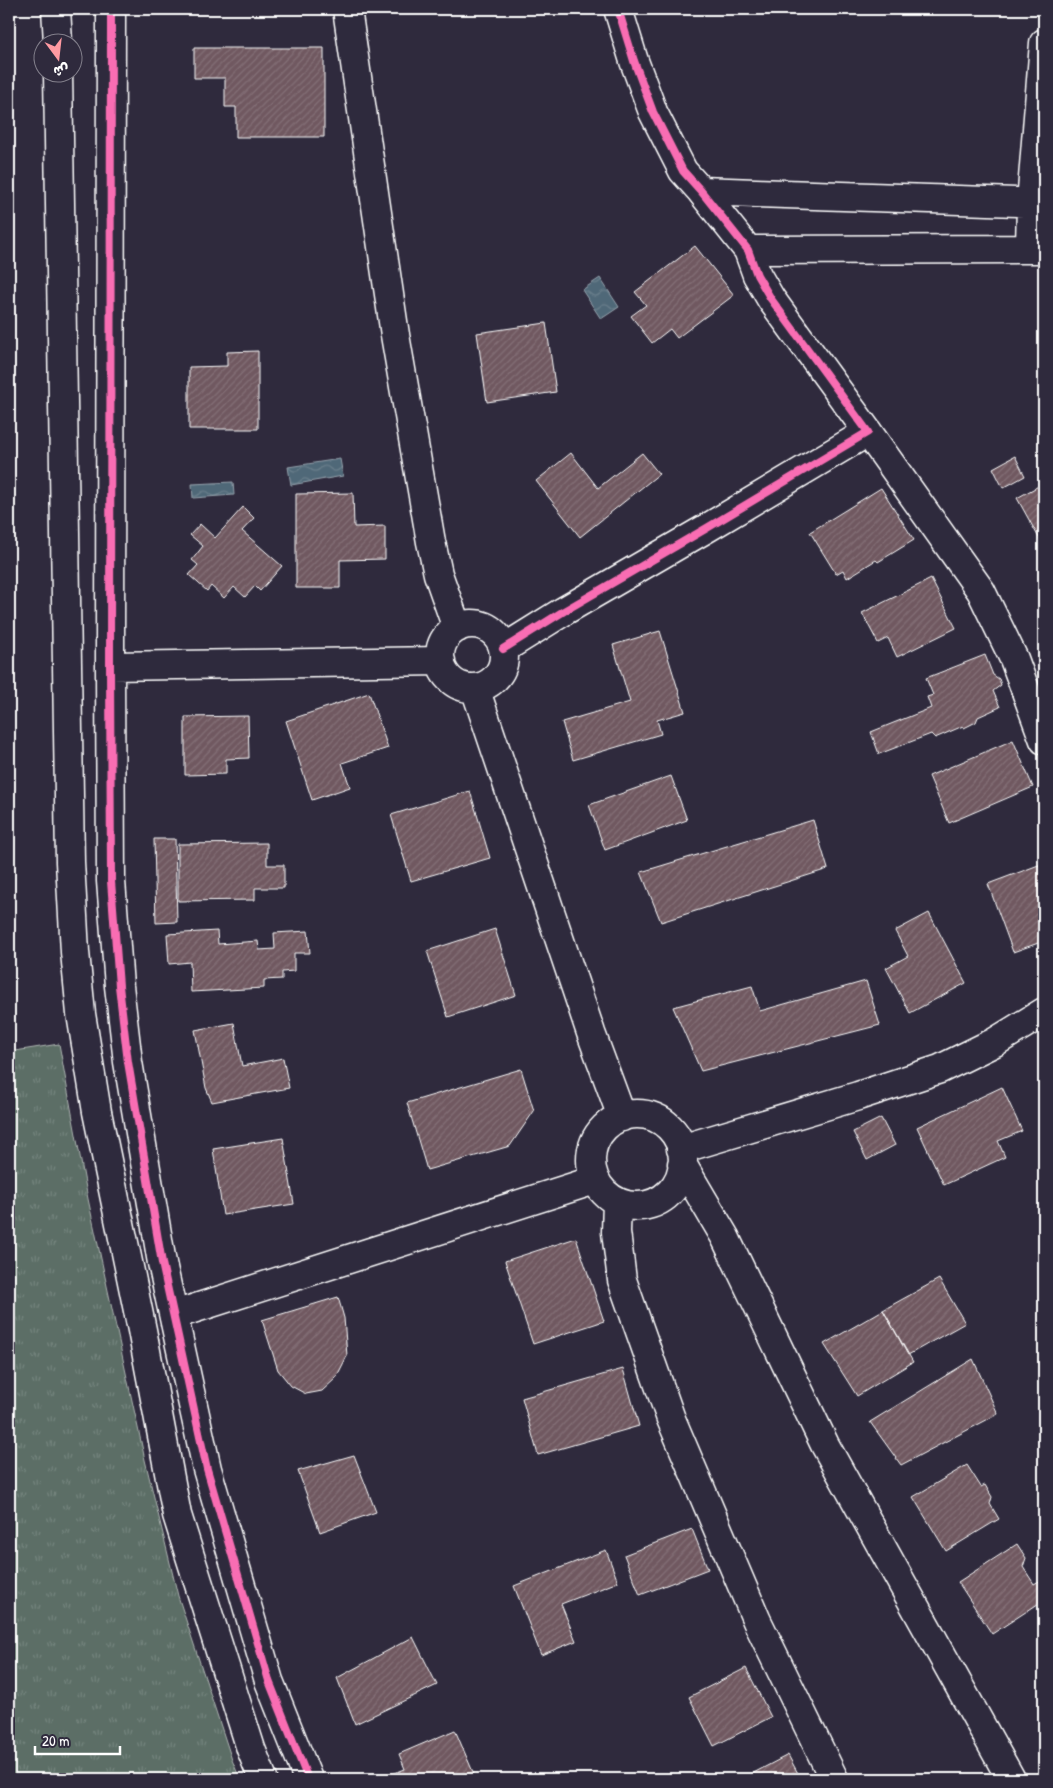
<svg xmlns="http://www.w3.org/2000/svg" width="1053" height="1788" font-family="'Patrick Hand','Playpen Sans Arabic',sans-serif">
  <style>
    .grass { fill: url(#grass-tufts); stroke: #aeb6b2 }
    .water { fill: url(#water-waves); stroke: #96a4ae }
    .building { fill: url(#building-hatch); stroke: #fff }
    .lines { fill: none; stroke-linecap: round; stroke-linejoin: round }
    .minor-casing { stroke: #fff; stroke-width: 31 }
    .minor { stroke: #2f2a3d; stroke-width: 28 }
    .cycleway-casing { stroke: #2f2a3d; stroke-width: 11 }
    .cycleway { stroke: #f96db3; stroke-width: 8 }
  </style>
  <defs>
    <pattern id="grass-tufts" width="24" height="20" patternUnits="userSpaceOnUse" patternTransform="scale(1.25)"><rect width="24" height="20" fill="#5c6e66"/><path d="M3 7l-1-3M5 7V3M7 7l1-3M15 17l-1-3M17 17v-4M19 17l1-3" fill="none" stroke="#74847d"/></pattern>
    <pattern id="water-waves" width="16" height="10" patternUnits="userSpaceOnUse" patternTransform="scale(1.25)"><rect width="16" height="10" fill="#506878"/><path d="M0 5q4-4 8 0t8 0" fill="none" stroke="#6a7f8c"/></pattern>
    <pattern id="building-hatch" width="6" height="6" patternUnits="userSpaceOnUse" patternTransform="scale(1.25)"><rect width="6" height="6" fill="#6f5860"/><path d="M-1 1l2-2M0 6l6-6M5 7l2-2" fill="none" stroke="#857178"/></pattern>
  </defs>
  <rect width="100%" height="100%" fill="#2f2a3d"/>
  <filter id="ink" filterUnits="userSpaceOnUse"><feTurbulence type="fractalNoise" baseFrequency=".02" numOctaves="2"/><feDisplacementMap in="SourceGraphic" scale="10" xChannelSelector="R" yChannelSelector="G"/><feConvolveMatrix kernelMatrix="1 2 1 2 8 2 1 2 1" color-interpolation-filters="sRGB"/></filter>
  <g filter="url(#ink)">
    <path class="grass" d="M59,1044L88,1199L145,1460L178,1596L232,1760L240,1779H9V1052Z"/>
    <path class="water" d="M600,278L619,307L601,319L582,290Z
      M340,459L343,476L291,485L288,467Z
      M233,482L234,495L193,498L192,484Z"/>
    <path class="building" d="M194,48H324V137H236V107H225V78H194Z
      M695,246L734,295L677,338L670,329L652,343L631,316L646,305L635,292Z
      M546,323L556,392L487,402L477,333Z
      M258,351V429H189V367L227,366V352Z
      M571,453L598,488L642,453L659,474L580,537L536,481Z
      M1015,456L1025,476L1003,488L993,468Z
      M1044,483V547L1017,498Z
      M881,488L914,540L878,562L876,560L847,578L843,570L836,574L810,532Z
      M353,493L354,527L385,526V559L340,560V588H296V494Z
      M243,507L254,518L242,531L282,566L260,591L255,586L245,597L234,587L224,598L211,586L207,591L189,575L198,565L192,560L203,546L190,535L200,524L215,538Z
      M931,579L956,628L897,657L888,638L878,643L862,613Z
      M660,631L685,712L657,720L661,734L573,760L562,722L630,702L613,645Z
      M985,655L993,675L999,679L1001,685L993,691L1000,707L978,717L976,722L964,728L963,726L935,738L931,734L879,754L871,732L931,708L927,697L933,695L926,678Z
      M369,693L388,748L342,763L350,787L312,800L286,721Z
      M248,716L249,758L226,759V774L185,775V717Z
      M1013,740L1033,787L949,823L929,776Z
      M671,776L687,820L605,850L589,805Z
      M470,791L490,858L411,881L391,815Z
      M813,820L828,869L661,922L641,872Z
      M154,839H175L177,922L156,923Z
      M267,843V865H284V888H255V900L178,901V844Z
      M1044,863V941L1013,952L988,884Z
      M929,913L966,983L910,1013L886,968L908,956L895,931Z
      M495,929L516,995L448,1017L427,951Z
      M217,931L218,944L258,941L259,950L275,949L274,933L308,931L310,953H294V971L282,972V979L264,980V988L191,992L190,962L169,964L167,934Z
      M866,981L880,1025L701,1071L673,1007L752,986L760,1011Z
      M234,1023L242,1066L283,1058L289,1088L212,1102L206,1088L195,1030Z
      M521,1069L534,1111L510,1146L427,1170L407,1103Z
      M1002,1087L1022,1131L998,1141L1005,1157L944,1185L917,1127Z
      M881,1118L895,1145L867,1160L853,1132Z
      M283,1138L294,1204L223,1215L213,1149Z
      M576,1238L604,1321L533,1344L505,1261Z
      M939,1279L965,1323L908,1355L883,1310Z
      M338,1297L344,1318L347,1356L336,1378L322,1391L306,1394L291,1386L278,1370L262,1320Z
      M883,1310L913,1362L857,1396L824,1344Z
      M973,1359L998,1414L901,1465L870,1422Z
      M623,1369L639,1426L538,1455L522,1398Z
      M354,1455L376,1512L320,1532L298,1471Z
      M967,1465L981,1487L985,1485L992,1497L990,1504L999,1519L946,1551L913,1497Z
      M692,1529L708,1569L640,1595L624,1555Z
      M1017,1544L1026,1558L1023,1567L1034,1584L1041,1580L1044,1585V1600L992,1634L958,1582Z
      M606,1550L618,1582L561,1604L576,1641L541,1655L514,1586Z
      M413,1637L437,1685L355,1724L337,1678Z
      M746,1668L771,1717L714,1746L689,1697Z
      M455,1730L476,1779H392L390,1775L405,1769L399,1754Z
      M788,1755L801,1779H742Z"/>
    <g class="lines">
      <defs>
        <path id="minor" d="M56,9L58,42
          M111,9L110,666L111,881L119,986L128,1062L162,1263L207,1469L269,1681L308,1779
          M347,9L395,335L431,542L438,574L457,628
          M58,72L70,862L75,952L81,1014L97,1112L142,1330L177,1515L251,1749L263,1779
          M701,191L1044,203
          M1030,248L1031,203L1044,43
          M748,250L1044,249
          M868,432L981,591L1014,659L1044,740
          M440 656a32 32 0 1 1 64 0a32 32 0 1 1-64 0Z
          M503,649L564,611L707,528L868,432L771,299L757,275L748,250L701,191L683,171L653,112L634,61L618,9
          M110,666L441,661
          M475,688L591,1033L622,1117
          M591 1160a46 46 0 1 1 92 0a46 46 0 1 1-92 0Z
          M681,1149L858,1096L940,1069L995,1042L1044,1012
          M682,1164L725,1237L825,1445L1011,1779
          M617,1202L616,1232L622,1280L671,1419L757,1621L834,1779
          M174,1315L595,1180"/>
      </defs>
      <use href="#minor" class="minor-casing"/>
      <use href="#minor" class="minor"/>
      <defs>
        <path id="cycleway" d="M111,9L110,666L111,881L119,986L128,1062L162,1263L207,1469L269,1681L308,1779
          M503,649L564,611L707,528L868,432L771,299L757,275L748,250L701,191L683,171L653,112L634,61L618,9"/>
      </defs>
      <use href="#cycleway" class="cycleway-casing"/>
      <use href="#cycleway" class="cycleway"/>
    </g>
  </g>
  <rect width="1053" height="1788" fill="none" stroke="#2f2a3d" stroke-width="30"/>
  <rect x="15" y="15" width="1023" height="1758" fill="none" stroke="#fff" stroke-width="2" filter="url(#ink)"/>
  <g transform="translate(58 58) rotate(165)"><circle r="24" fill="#2f2a3d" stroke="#827f8b"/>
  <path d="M0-4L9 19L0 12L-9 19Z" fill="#ff9aa2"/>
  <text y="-8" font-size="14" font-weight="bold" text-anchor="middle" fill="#ffffff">ش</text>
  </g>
  <path d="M35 1746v8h85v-8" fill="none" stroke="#ffffff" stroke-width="2.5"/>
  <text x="42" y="1746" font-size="15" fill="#ffffff" stroke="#2f2a3d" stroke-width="4" paint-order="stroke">20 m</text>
</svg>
